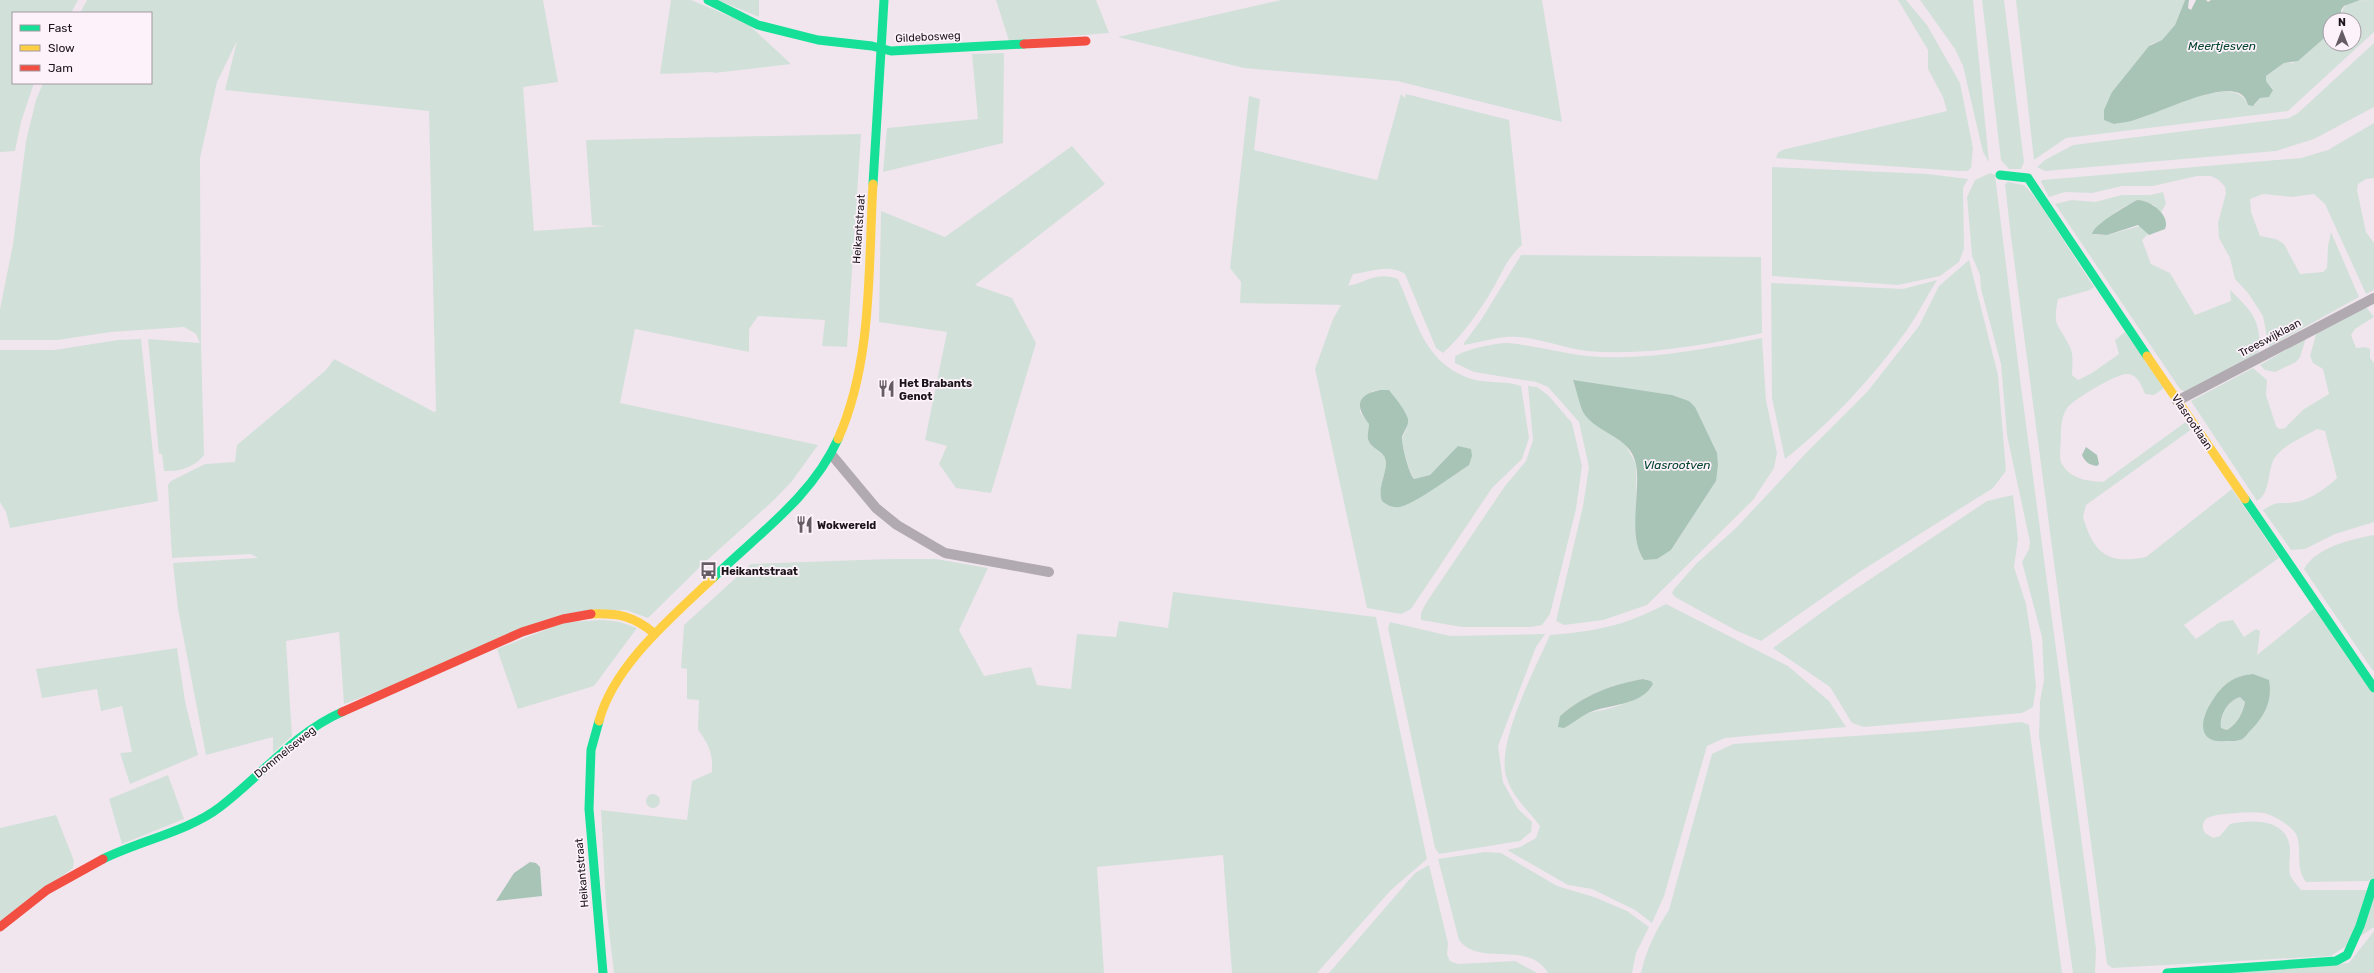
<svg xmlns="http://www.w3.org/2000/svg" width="2374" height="973" font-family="Rubik,sans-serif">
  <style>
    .green { fill: #d2e0da; fill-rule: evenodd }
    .water { fill: #a8c4b7; fill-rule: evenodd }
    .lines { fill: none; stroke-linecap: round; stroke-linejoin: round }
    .street { stroke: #b1aab0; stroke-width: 10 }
    .fast { stroke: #16e098; stroke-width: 9 }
    .slow { stroke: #ffcf43; stroke-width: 9 }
    .jam { stroke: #f24e42; stroke-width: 9 }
    .labels { text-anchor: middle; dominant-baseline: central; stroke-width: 3.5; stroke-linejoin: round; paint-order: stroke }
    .street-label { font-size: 11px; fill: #1a1318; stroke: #fdf2fa }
    .poi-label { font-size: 11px; font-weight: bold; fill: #1a1318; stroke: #fdf2fa; text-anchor: start }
    .water-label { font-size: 12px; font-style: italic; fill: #01422c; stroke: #fdf2fa }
  </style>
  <rect width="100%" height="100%" fill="#f1e6ee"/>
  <path class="green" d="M0,0H78L71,13H13V83H34L21,122L15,151L0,152Z
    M87,0H543L558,82L523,87L534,231L605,226L592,225L586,140L861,134L847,347L822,346L825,320L758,316L749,329V352L635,329L620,403L818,445L792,481L773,501L704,563L648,618L626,610L592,611L344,704L339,632L286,641L292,736L273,753V737L206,755L178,609L173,563L258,558L251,554L172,558L168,485L171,481L205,464L235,462L237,445L326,370L334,359L423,406L434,412L436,411L429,111L225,90L237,41L217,82L200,158L201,343L204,455C195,467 179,472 164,471L162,454H159L148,339L200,343L196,334L184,327L111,332L58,340H0V309L13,244L26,141L36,100L43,83H151V13H80Z
    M671,0H691L748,24L791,64L714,73L713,72L660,74Z
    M718,0H759V17Z
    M996,0H1096L1109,33L1009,41Z
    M1281,0H1542L1562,122L1397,81L1244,68L1118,37Z
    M1898,0H1906L1927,25L1960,83L1973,148L1971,168L1967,171H1958L1776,158L1778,153L1782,150L1947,111L1943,97L1928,69V50Z
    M1920,0H1973L1989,162L1983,152L1963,66L1955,49Z
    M1982,0H2004L2024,162L2021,169H2009L2001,160Z
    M2016,0H2185L2175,25L2162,40L2151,44L2112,92L2114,124C2122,123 2130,122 2138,119C2159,112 2238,72 2247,104L2255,105L2260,98L2269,97L2273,89L2266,81V76L2284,63H2293L2330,33V44H2354V20H2341C2341,0 2356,0 2374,0V32L2288,111L2066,138L2034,160Z
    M2374,43V107L2314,139L2276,151L2045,171L2037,167L2045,160L2073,145L2289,118L2298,113Z
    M1004,53L1003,143L883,172L887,128L978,119L972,54Z
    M1401,94L1405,98L1406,94L1509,120L1522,245C1507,258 1501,275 1491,292C1478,313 1462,336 1443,353L1436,348L1405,274C1389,263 1371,272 1353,274L1348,286C1366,282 1378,271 1398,279C1417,320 1423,363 1472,379C1487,384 1505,380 1521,386L1529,438L1522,459L1492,488L1411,609L1401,614L1367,608L1315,369L1333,319L1341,305L1240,303L1241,282L1230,268L1249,96L1260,99L1254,150L1377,180ZM1380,390L1407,427C1406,431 1403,435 1402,439C1401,445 1410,474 1414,479L1430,475L1450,455C1440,467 1414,507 1399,507C1392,508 1387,505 1382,501C1377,488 1386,476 1386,462C1385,450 1371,450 1368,439C1367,435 1369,428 1369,424L1360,412L1361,399L1373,391Z
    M2374,123V178L2366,179L2358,184L2357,190L2366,232L2374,243V290L2366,294L2325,204L2314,194L2292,197L2263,194L2250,199L2251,212L2260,236L2276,239L2284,244L2300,274L2323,272L2327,268L2328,246L2331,232L2359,297L2269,347L2263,316L2248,293L2235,279L2230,258L2219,238L2218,223L2226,193L2225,187L2219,180L2211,176H2197L2153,186H2122L2092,193L2065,192L2049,197L2041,182L2042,180L2301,158L2328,150Z
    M1072,146L1105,184L975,285L1012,298L1036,343L991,493L956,488L939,464L947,446L925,440L947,332L879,322L881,211L945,237Z
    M1772,167L1928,174L1968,179L1963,188L1964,249L1959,262L1940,276L1898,285L1772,276Z
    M1990,173L1995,175L2020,379L2096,949L2095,973H2073L2039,736L2040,701L2044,680L2042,637L2022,562L2029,549L2030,542L2007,435L2001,364L1981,289L1980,275L1972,256L1967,197L1975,180Z
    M2008,182L2024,185L2035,197L2094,287L2090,290L2058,299C2052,329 2059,323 2070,347C2074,355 2072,367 2072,375L2078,380L2092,373L2119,354L2115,340L2125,332L2164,388L2154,395L2145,394C2142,386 2138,375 2128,374C2117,373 2074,399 2067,408C2061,418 2061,427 2061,438C2061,444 2059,456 2061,462C2069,479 2087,481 2103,482L2187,421L2192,429L2086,505L2083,517C2094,553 2107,565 2146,557L2232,489L2279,558L2184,625L2196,639L2220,622L2233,620L2244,637L2256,629L2260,631L2257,655L2315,608L2374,694V878L2368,881L2306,882C2293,866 2305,842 2293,830C2286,823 2276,817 2267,814C2258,811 2213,813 2206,819C2202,823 2202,829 2205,833L2213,838L2220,836L2230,824C2249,820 2283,818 2289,843C2292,853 2287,869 2291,877C2294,882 2298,886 2301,890H2370L2374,888V927L2331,956L2112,968L2107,964L2011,237L2005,184ZM2253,674L2241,740L2220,742L2209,706C2221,687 2230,677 2253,674Z
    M2163,192L2166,203L2161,213L2154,205L2137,200L2117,211L2094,235H2107L2140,226L2148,234L2142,240L2151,264L2170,273L2195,315L2231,301L2230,290C2252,311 2260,319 2260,350L2255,355L2185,392L2180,389L2055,204L2072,200L2095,202L2122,195H2151Z
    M1521,255L1761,257L1762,333C1706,345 1645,356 1587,351C1560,348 1533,335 1506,337C1492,338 1478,343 1464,345V343L1481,320Z
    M1969,260L1998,375L2006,471L1993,488L1861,571L1761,641L1737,631L1675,597L1672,593L1674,589L1697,563L1736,528L1807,452L1867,392L1919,326L1939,286Z
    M1937,280C1927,296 1918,314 1907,330C1873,377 1831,423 1785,459L1772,398L1771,283L1903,289Z
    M2366,307L2374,317L2355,329L2351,335L2356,348L2365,347L2370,349V358L2374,363V522L2335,534L2305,549L2291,550L2263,510C2280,499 2279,505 2296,502C2309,500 2327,488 2337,478L2325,431L2317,429C2304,437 2281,446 2274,459C2267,472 2271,493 2257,501L2191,401L2253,368L2267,380L2266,395L2276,426L2279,429L2285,428L2304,409L2329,394L2323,369L2313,363L2310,356L2317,331Z
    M1762,338L1766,400L1777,453L1774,468L1753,500L1647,605L1603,620L1564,625L1556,621L1583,506L1589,467L1579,422L1548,387L1536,382L1474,372L1455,363V357C1461,350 1499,342 1509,343C1536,346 1561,353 1587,356C1646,361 1705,349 1762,338ZM1573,381L1672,395L1689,401L1716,481L1671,550L1644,560L1640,554L1637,539L1636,464L1625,444L1583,412Z
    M2306,338L2300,357L2296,362L2275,372L2265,370L2260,365Z
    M141,339L158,501L10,528L6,512L0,502V350H54L118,340Z
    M1528,386L1537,387L1548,395L1572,423L1582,466L1576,509L1550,614L1542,625L1531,627H1462L1421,620V613L1426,603L1505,486L1526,461L1533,440Z
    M2013,495L2018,539L2014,567L2026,604L2032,643L2036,687L2033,707L2022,713L1864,727L1852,723L1830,687L1773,648L1836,602L1987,501Z
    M2374,535V670L2373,671L2304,569C2316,547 2352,539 2374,535Z
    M890,559H936L988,568L959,630L984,676L1031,667L1037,685L1071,689L1077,634L1116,637L1119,621L1168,628L1173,592L1376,617L1427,859L1391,890L1317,973H1232L1223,855L1097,867L1104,973H614L606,905L601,810L687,820L692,781L712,772C713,754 709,744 698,730L699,700L687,699V669L681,668L684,625L751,564Z
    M1666,604L1788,666L1829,701L1846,727L1725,738L1707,746L1664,896L1652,923L1635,910L1592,889L1568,885L1507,850L1520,847L1536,838L1540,826C1528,810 1512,797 1506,776C1497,740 1535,669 1550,635C1598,631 1623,626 1666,604ZM1643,679L1651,681V688C1626,709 1592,713 1560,716C1584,695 1613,684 1643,679Z
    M604,620L620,622L637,628L594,686L518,709L497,649L565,622Z
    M1390,622L1450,636L1545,634L1536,647L1498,746L1503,782L1518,809L1532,822L1531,832L1520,841L1439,854L1435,848L1388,628Z
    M177,648L185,701L198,755L130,784L120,753L132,752L122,706L101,711L97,689L42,698L36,669Z
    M2240,697L2245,702C2243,713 2237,724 2227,730L2221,728C2219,716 2227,701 2240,697Z
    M2022,722L2029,725L2062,973H1641C1646,950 1656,930 1669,910L1712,754L1733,744L1928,731Z
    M168,775L184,819L122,844L109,799Z
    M646 801a7 7 0 1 1 14 0a7 7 0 1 1-14 0Z
    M56,815L74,861L73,868L0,923V828Z
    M1485,852L1501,853L1557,886L1594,897L1627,911L1649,927L1636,953L1632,973H1548C1528,939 1480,968 1459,940L1438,859Z
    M1429,865L1448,943L1447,955L1450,961L1458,964L1515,961L1537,973H1329L1415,873Z
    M2374,931V973H2216L2349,963Z"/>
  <path class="water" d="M2185,0H2189L2188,8L2191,10L2196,0H2206L2208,2L2211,0H2360L2344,6L2341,10V20H2330V33L2298,61L2284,63L2266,76V81L2273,90L2269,97L2260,98L2253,106L2248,105C2246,100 2245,96 2239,93C2214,83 2154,116 2127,122L2114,124L2104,120V110L2112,92L2149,46L2162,40L2175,25Z
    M2137,200C2150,200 2171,215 2165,229L2149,235L2138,225L2107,235L2092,234C2093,225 2128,205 2137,200Z
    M1573,380L1672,395L1689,401L1695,407L1717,453L1718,465L1716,481L1671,550L1657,559L1644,560C1627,536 1641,492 1636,464C1630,435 1596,434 1583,412C1580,406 1576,389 1573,380Z
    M1380,390H1389C1395,398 1405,409 1408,419C1409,426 1404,431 1402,437C1401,443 1409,474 1414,479L1430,475L1458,446L1471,449L1472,456L1469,465C1455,474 1412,506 1399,507C1392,508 1387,505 1382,501C1377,488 1386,476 1386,462C1385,450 1371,450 1368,439C1367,435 1369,428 1369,424C1355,406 1356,395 1380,390Z
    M2086,447L2097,455L2099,464L2097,466C2089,465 2085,462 2082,455Z
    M2253,674L2269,680C2273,702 2264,717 2249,732C2247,734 2244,739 2240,740C2237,741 2232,741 2228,741C2197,745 2199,721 2212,701C2223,684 2233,676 2253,674ZM2240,697L2245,702C2243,713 2237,724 2227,730L2221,728C2219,716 2227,701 2240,697Z
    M1643,679L1651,681L1653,684C1642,706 1608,704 1588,713C1580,717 1572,724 1564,728L1558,727L1560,716C1584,695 1613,684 1643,679Z
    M530,862L536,863L540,867L542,896L496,901L514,873Z"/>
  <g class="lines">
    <path class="street" d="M2177,401L2374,298
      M831,454L876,508L897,525L945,553L1049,572"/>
    <path class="fast" d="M708,0L758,25L818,40L872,46L891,51L1024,44
      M2000,175L2028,178L2147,356
      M873,184L884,0
      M2245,499L2374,688
      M713,578C758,534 812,497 838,439
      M599,721L591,750L589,809L603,973
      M103,859C139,841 189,831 220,807C261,776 294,733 342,712
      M2167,973L2336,961L2347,955L2360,926L2374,883"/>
    <path class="slow" d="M2147,356L2245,499
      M838,439C873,360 868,269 873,184
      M591,614C619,613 634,616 655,634
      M599,721C614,665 672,617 713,578"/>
    <path class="jam" d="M1024,44L1086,41
      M342,712L522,632L563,619L591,614
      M0,927L47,890L103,859"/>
  </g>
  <defs>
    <symbol id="restaurant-bare" viewBox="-9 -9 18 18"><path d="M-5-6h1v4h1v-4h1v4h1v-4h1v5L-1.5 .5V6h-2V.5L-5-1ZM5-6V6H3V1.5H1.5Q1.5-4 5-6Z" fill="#655d63" stroke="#fdf2fa" stroke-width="2.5" paint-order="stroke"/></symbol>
    <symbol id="bus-bare" viewBox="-9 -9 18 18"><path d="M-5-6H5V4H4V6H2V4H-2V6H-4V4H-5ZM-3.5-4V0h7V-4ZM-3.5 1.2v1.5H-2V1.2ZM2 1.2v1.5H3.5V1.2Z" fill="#655d63" stroke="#fdf2fa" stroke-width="2.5" paint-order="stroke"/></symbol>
  </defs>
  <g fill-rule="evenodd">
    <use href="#restaurant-bare" x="874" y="376" width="25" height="25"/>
    <use href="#restaurant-bare" x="792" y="512" width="25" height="25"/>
    <use href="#bus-bare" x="696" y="558" width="25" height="25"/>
  </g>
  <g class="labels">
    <g class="street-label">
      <text transform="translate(928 37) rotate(-3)">Gildebosweg</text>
      <text transform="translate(859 229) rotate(-86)">Heikantstraat</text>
      <text transform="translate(2270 338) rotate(-28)">Treeswijklaan</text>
      <text transform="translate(2192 422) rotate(56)">Vlasrootlaan</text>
      <text transform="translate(285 752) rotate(-39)">Dommelseweg</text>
      <text transform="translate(582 873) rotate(-95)">Heikantstraat</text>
    </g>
    <g class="poi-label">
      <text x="899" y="383">Het Brabants<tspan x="899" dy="13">Genot</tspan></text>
      <text x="817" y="525">Wokwereld</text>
      <text x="721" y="571">Heikantstraat</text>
    </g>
    <g class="water-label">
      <text x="2222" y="46">Meertjesven</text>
      <text x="1677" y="465">Vlasrootven</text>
    </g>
  </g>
  <rect x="12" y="12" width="140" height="72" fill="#fdf2fa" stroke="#a299a0"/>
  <rect x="20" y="25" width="20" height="6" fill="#16e098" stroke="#a299a0"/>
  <text x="48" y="32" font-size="12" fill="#1a1318">Fast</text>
  <rect x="20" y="45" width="20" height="6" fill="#ffcf43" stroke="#a299a0"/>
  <text x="48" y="52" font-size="12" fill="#1a1318">Slow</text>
  <rect x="20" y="65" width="20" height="6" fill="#f24e42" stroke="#a299a0"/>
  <text x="48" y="72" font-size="12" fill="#1a1318">Jam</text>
  <g transform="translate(2342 32)"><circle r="19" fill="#fdf2fa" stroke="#a299a0"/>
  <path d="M0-3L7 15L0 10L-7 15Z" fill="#655d63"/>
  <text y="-6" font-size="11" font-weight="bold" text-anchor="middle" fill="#1a1318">N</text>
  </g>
</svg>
